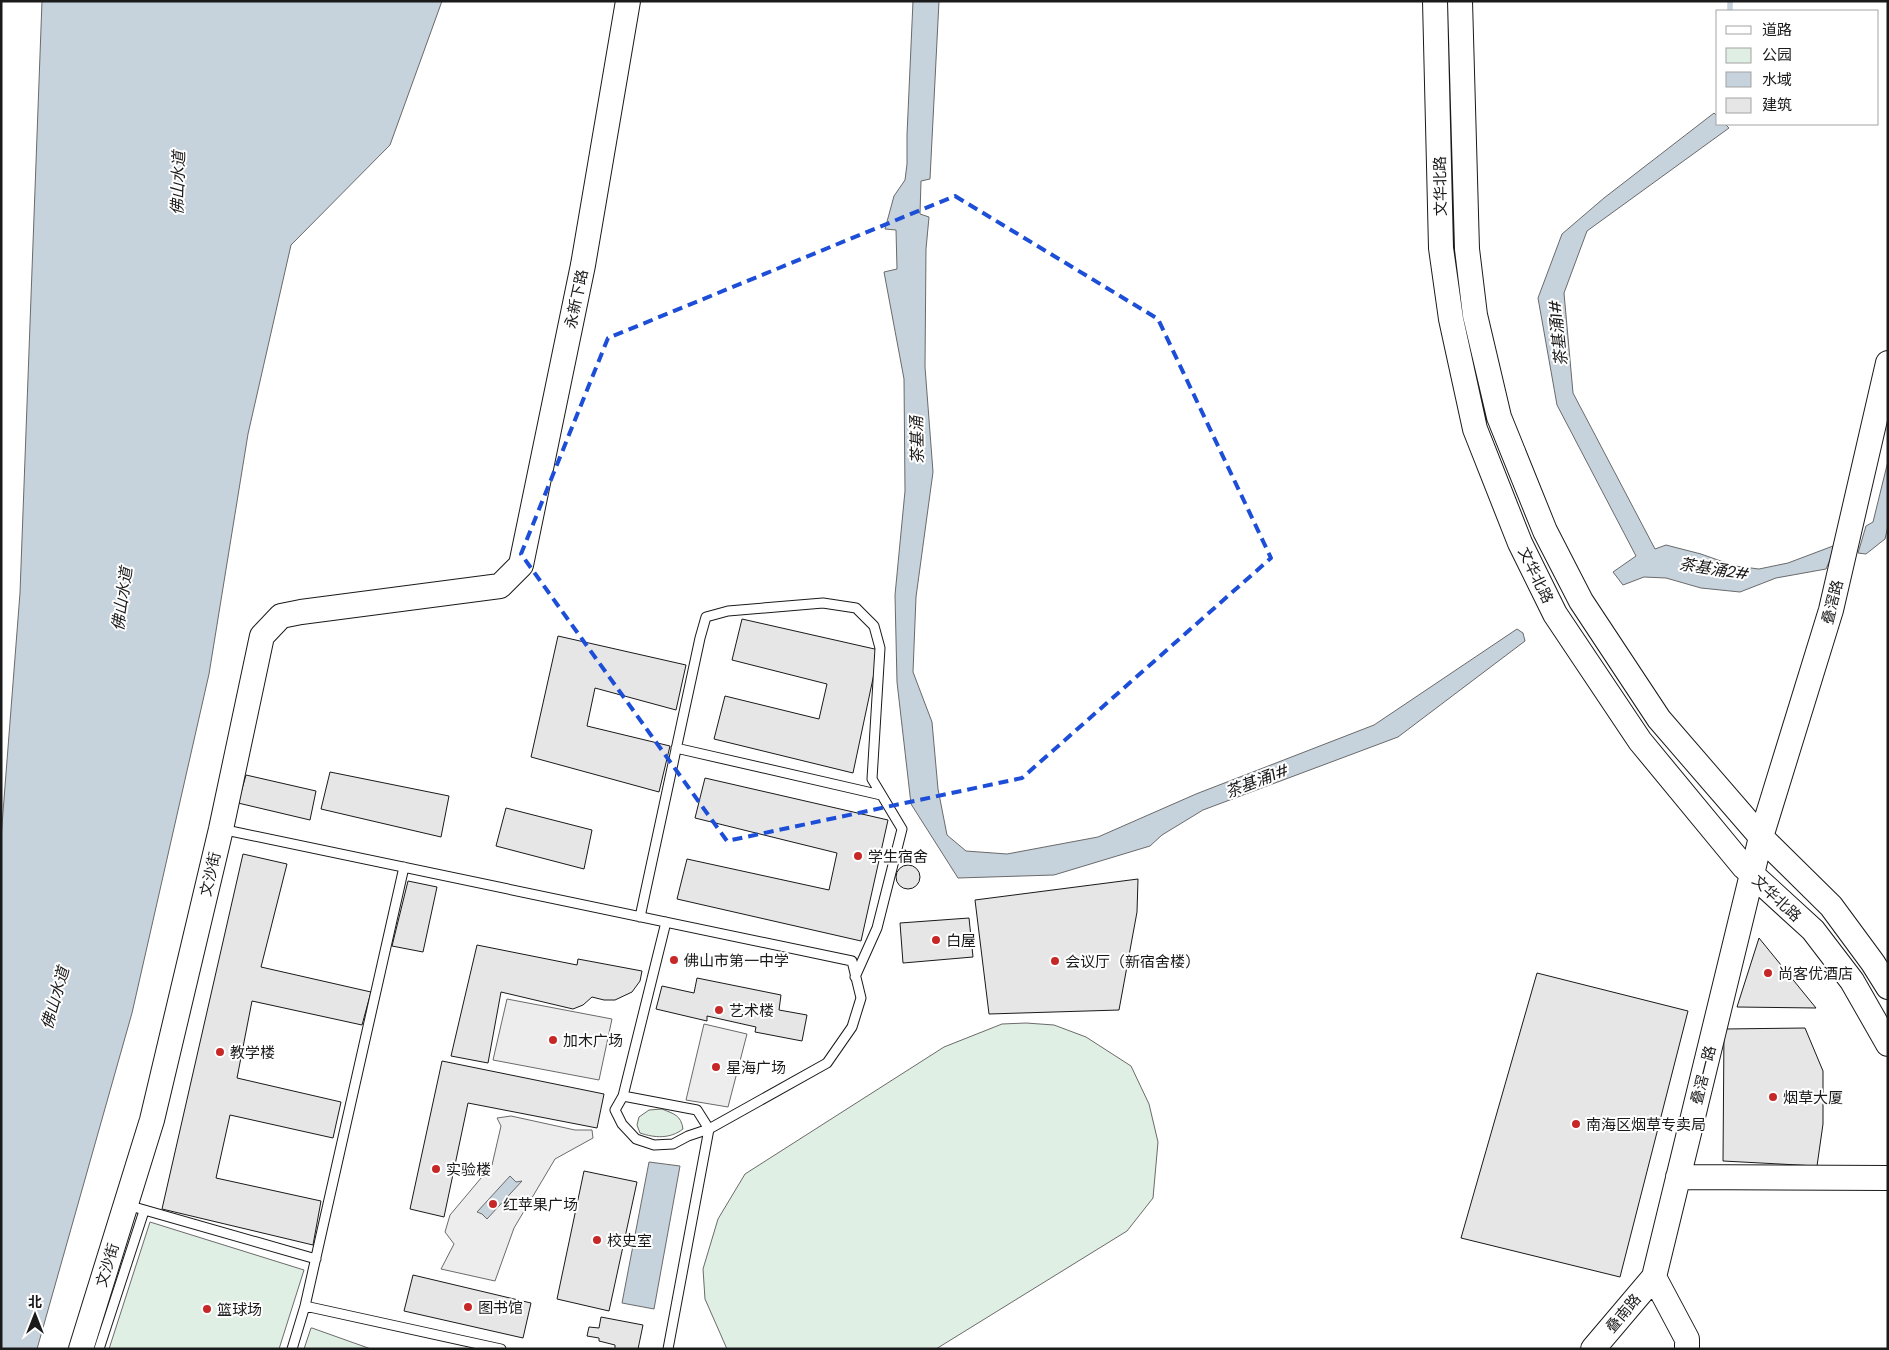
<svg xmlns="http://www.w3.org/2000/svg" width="1889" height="1350" font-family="Poppins,'Noto Sans SC',sans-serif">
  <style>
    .green { fill: #e0efe3; stroke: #6a6a6a }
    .parking { fill: #ededed; stroke: #6a6a6a }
    .water { fill: #c6d2dc; stroke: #6a6a6a }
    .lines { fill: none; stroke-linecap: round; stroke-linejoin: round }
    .stream { stroke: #c6d2dc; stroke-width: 5.5 }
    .building { fill: #e6e6e6; stroke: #1a1a1a }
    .lane-casing { stroke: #1a1a1a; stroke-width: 11 }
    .secondary-casing { stroke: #1a1a1a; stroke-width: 26 }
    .lane { stroke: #fff; stroke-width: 9 }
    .secondary { stroke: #fff; stroke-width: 24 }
    .marked { fill: none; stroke: #1d4ed8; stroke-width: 4; stroke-dasharray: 10 6; stroke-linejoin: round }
    .poi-dot { fill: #c62828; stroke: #fff; stroke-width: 2 }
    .labels { text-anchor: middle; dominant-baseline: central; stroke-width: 4; stroke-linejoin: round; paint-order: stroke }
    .street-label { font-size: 15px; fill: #1a1a1a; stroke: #fff }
    .poi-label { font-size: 15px; fill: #1a1a1a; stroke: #fff; text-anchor: start }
    .water-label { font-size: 16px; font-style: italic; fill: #1a1a1a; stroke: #fff }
  </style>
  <rect width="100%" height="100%" fill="#fff"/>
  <path class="green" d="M1026,1023L1054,1025L1086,1037L1131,1066L1149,1104L1158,1142L1153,1198L1127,1231L936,1349H727L705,1299L703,1269L718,1219L745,1174L944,1047L1002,1024Z
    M662,1109C674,1114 681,1115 683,1129C670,1139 655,1138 640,1133L637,1125L639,1117L649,1110Z
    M150,1222L304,1270L279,1349H109Z
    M311,1328H312L371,1349H304Z"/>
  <path class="parking" d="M507,999L612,1019L599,1080L493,1060Z
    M704,1024L747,1034L728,1107L686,1100Z
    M511,1116L575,1130H592L593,1138L555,1159L514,1228L495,1281L441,1269L454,1244L445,1232L450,1215L492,1165L501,1126L497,1118Z"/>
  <path class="water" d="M42,1H442L390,145L291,245L248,434L209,674L132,1013L37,1349H1V838L20,593Z
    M913,1H939L930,179L921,181L920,214L929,217L926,249L925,367L933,472L916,597L913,672L932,722L938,789L947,835L966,851L1007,854L1098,837L1196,794L1374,725L1517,629L1523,633L1525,641L1398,737L1203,810L1162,835L1150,846L1054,875L958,878L911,804L897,682L895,595L905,491L904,379L884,272L897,269L896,230L885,229L894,196L905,180L907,164V135Z
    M1714,113L1718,117V124H1725L1729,128L1587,231L1564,293L1573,393L1655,549L1666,545L1701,554L1735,566L1759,569L1788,563L1833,546L1832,555L1826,569L1776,578L1740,592L1701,588L1666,578L1644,577L1623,585L1613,572L1636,556L1557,405L1538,298L1562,234L1604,198Z
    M1888,461V526L1885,539L1866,554L1858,553L1866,526L1873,522Z
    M649,1162L680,1166L654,1309L622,1303Z
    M510,1176L516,1182L522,1181L487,1219L482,1214L477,1212Z"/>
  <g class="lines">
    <path class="stream" d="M1730,1V11"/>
  </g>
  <path class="building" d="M742,619L879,650L853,773L714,739L725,696L819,719L827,684L732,660Z
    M558,636L686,665L676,710L595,688L587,726L670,746L659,792L531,757Z
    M330,772L449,796L441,837L321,809Z
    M246,775L316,791L310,820L238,803Z
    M705,778L888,820L861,941L677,899L687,859L829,890L837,853L695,818Z
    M506,808L592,830L584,869L496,846Z
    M243,854L287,864L261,967L371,992L362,1025L252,1001L237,1078L341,1102L333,1138L230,1115L216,1178L321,1201L313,1245L162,1209Z
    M896 877a12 12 0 1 1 24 0a12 12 0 1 1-24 0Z
    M1138,879L1137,912L1119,1010L989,1014L975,900Z
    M408,881L437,887L423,952L392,946Z
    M969,918L973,957L903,963L900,923Z
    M1759,938L1816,1008L1737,1007Z
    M477,945L577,965L578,959L642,971L640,981L632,992L615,1000H604L592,997L583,1005L573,1009L501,992L488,1063L451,1056Z
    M1537,973L1688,1011L1620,1277L1461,1238Z
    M697,978L781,995L779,1010L807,1015L802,1041L755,1032L756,1027L707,1016V1021L656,1009L662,986L694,993Z
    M1805,1028L1823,1071V1124L1817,1166L1723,1161L1724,1029Z
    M442,1061L604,1094L597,1128L468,1103L444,1217L410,1209Z
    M584,1171L637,1182L609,1311L557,1299Z
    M413,1275L531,1303L523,1338L404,1311Z
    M601,1317L643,1325L638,1349H615V1345L599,1341V1338L587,1336L589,1327L599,1328Z"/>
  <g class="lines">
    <defs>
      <path id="lane" d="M676,748L881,795
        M221,829L852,961L861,998L852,1027L827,1063L709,1129L688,1136L673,1144L654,1145L636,1139L622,1124L615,1110L623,1096L666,922
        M640,917L700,638L706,617L728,611L823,603L856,608L874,626L880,648L872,779L902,829L877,928L855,977
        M623,1096L697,1110L709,1129L668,1349
        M127,1205L316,1259
        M305,1306L501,1349
        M99,1349L144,1211
        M292,1349L305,1306L404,867"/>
      <path id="secondary" d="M1435,1L1441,248L1451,319L1475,429L1520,543L1555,614L1640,741L1744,867L1813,930L1852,981L1888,1044
        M1460,1L1467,249L1475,315L1499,417L1545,531L1581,601L1659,719L1761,837L1831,906L1873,963L1888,987
        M1678,1177L1888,1178
        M1654,1277L1687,1339V1349
        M81,1349L152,1120L221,829L262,636L281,616L301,612L500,586L521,565L583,265L628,1
        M1593,1349L1654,1277L1761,837L1831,610L1888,363"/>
    </defs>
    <use href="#lane" class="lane-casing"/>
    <use href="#secondary" class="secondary-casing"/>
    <use href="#lane" class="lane"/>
    <use href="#secondary" class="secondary"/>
  </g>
  <path class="marked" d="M955,196L1158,319L1271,558L1022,778L727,841L521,554L608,338Z"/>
  <g class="poi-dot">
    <circle cx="858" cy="856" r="5"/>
    <circle cx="936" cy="940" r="5"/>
    <circle cx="674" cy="960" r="5"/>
    <circle cx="1055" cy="961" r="5"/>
    <circle cx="1768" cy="973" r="5"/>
    <circle cx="719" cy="1010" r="5"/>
    <circle cx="553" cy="1040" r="5"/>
    <circle cx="220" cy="1052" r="5"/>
    <circle cx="716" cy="1067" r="5"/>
    <circle cx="1773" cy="1097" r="5"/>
    <circle cx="1576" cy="1124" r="5"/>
    <circle cx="436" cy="1169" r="5"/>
    <circle cx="493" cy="1204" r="5"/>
    <circle cx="597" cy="1240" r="5"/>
    <circle cx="468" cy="1307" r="5"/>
    <circle cx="207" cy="1309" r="5"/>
  </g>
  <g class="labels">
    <g class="street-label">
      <text transform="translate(1440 186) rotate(-91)">文华北路</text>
      <text transform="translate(576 299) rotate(-78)">永新下路</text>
      <text transform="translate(1536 575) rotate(64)">文华北路</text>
      <text transform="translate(1832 602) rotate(-76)">叠滘路</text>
      <text transform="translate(210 874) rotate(-77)">文沙街</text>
      <text transform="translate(1777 898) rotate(43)">文华北路</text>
      <text transform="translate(1703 1075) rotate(-76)">叠滘一路</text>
      <text transform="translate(107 1265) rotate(-73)">文沙街</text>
      <text transform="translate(1623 1313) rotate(-50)">叠南路</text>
    </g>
    <g class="poi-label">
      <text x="868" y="856">学生宿舍</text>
      <text x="946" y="940">白屋</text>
      <text x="684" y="960">佛山市第一中学</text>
      <text x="1065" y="961">会议厅（新宿舍楼）</text>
      <text x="1778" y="973">尚客优酒店</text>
      <text x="729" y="1010">艺术楼</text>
      <text x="563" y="1040">加木广场</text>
      <text x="230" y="1052">教学楼</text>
      <text x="726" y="1067">星海广场</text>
      <text x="1783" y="1097">烟草大厦</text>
      <text x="1586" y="1124">南海区烟草专卖局</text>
      <text x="446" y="1169">实验楼</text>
      <text x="503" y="1204">红苹果广场</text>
      <text x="607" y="1240">校史室</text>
      <text x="478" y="1307">图书馆</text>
      <text x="217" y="1309">篮球场</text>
    </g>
    <g class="water-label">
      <text transform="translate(178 183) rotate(-88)">佛山水道</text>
      <text transform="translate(1558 333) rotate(-96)">茶基涌1#</text>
      <text transform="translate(917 440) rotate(-91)">茶基涌</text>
      <text transform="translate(1714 569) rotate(9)">茶基涌2#</text>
      <text transform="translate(122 599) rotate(-82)">佛山水道</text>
      <text transform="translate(1257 781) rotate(-21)">茶基涌1#</text>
      <text transform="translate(55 998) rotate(-74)">佛山水道</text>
    </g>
  </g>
  <rect width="1889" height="1350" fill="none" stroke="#1a1a1a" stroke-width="5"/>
  <rect x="1716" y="10" width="162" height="115" fill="#ffffff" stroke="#a3a3a3"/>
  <rect x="1726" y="26" width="25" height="8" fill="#ffffff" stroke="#a3a3a3"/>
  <text x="1762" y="35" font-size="15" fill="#1a1a1a">道路</text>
  <rect x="1726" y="48" width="25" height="15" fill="#e0efe3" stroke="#a3a3a3"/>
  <text x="1762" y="60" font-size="15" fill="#1a1a1a">公园</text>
  <rect x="1726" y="72" width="25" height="15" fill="#c6d2dc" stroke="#a3a3a3"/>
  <text x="1762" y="85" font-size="15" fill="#1a1a1a">水域</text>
  <rect x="1726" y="98" width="25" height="15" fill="#e6e6e6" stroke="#a3a3a3"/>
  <text x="1762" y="110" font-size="15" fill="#1a1a1a">建筑</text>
  <g transform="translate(35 1315)" stroke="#ffffff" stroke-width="4" paint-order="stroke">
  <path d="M0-4L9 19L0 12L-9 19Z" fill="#1a1a1a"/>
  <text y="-8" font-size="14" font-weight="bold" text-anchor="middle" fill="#1a1a1a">北</text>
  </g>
</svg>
